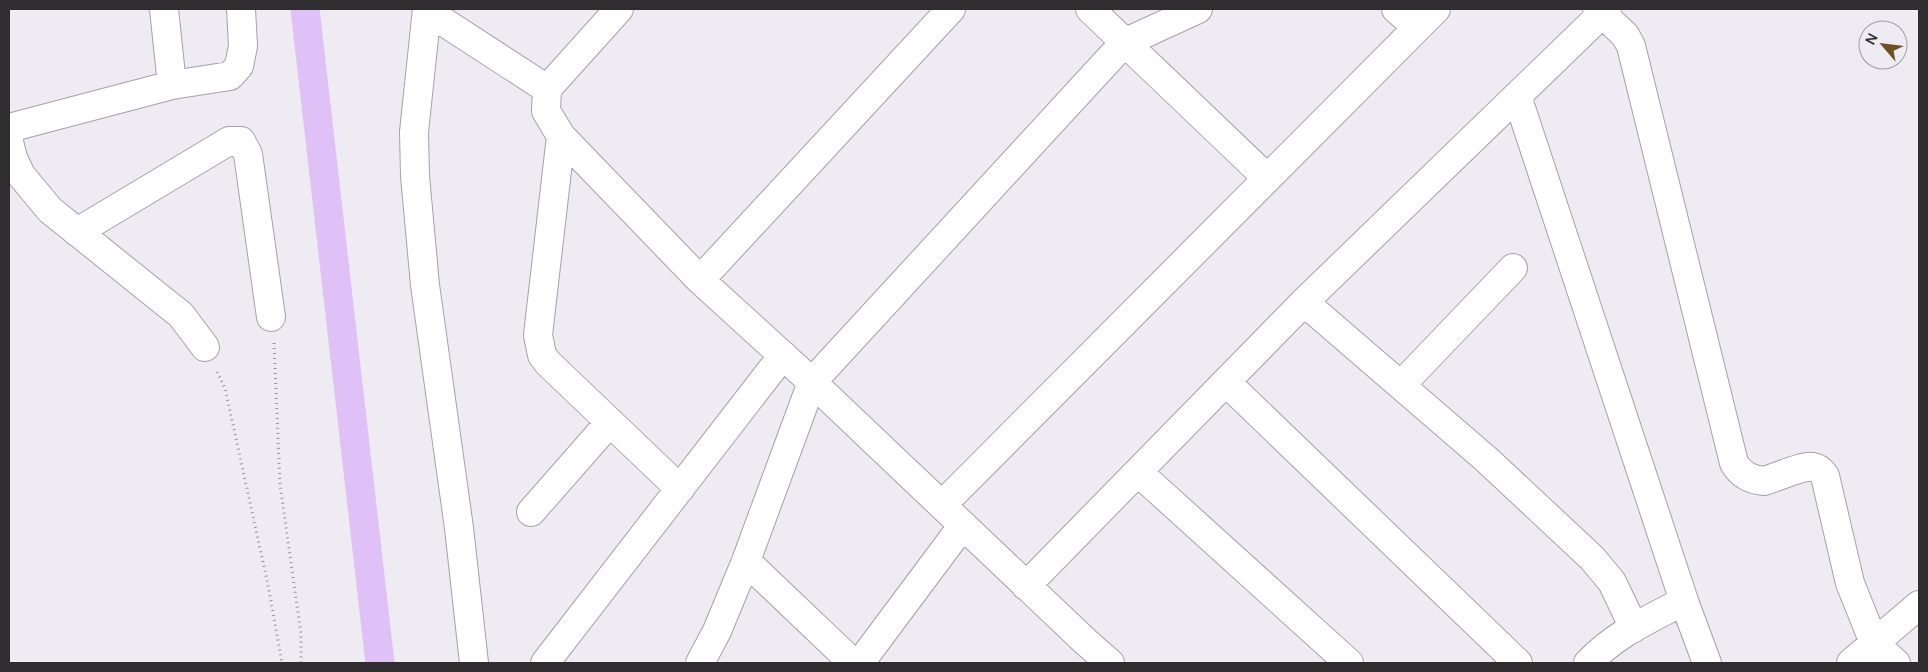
<svg xmlns="http://www.w3.org/2000/svg" width="1928" height="672" font-family="Manrope,sans-serif">
  <style>
    .lines { fill: none; stroke-linecap: round; stroke-linejoin: round }
    .canal { stroke: #e0c1f7; stroke-width: 29 }
    .minor-casing { stroke: #a5a1a8; stroke-width: 30 }
    .path { stroke: #97949a; stroke-width: 3; stroke-dasharray: 1 4; stroke-linecap: butt }
    .minor { stroke: #fff; stroke-width: 28 }
  </style>
  <rect width="100%" height="100%" fill="#eeebf2"/>
  <g class="lines">
    <path class="canal" d="M305,9L380,663"/>
    <defs>
      <path id="minor" d="M164,9L172,85
        M427,9L414,132L415,176L425,285L459,528L474,663
        M619,9L547,89L546,111L561,136L700,280L812,382L1086,642L1110,663
        M1090,9L1267,178
        M1396,9L1417,27
        M1597,9L1625,35L1631,46L1734,463C1741,475 1751,480 1764,481C1775,478 1803,465 1813,467C1819,468 1822,472 1825,476L1850,583L1874,643L1896,663
        M427,11L547,89
        M1517,96L1684,601L1707,663
        M9,128L172,85L230,76L239,66L243,46L241,9
        M561,136L538,335L542,355L548,363L680,489
        M9,142L13,158L21,175L50,210L181,315L205,347
        M77,232L229,141H241L248,154L271,317
        M700,280L951,9
        M1304,302L1486,459L1592,558L1612,582L1634,628
        M1226,382L1518,663
        M1401,385L1513,268
        M1139,473L1349,663
        M942,505L1436,9
        M531,512L610,422
        M746,561L853,663
        M1026,586L1304,302L1607,9
        M545,663L783,355
        M700,663L717,631L746,561L812,382L1124,43L1198,9
        M860,663L963,525
        M1588,663C1617,633 1648,620 1684,601
        M1851,663L1919,605"/>
    </defs>
    <use href="#minor" class="minor-casing"/>
    <path class="path" d="M274,343L280,484L301,634V663
      M217,372L225,388L268,585L282,663"/>
    <use href="#minor" class="minor"/>
  </g>
  <rect width="1928" height="672" fill="none" stroke="#2f2d30" stroke-width="20"/>
  <g transform="translate(1883 45) rotate(298)"><circle r="24" fill="#eeebf2" stroke="#a29fa4"/>
  <path d="M0-4L9 19L0 12L-9 19Z" fill="#6c5123"/>
  <text y="-8" font-size="14" font-weight="bold" text-anchor="middle" fill="#2f2d30">N</text>
  </g>
</svg>
